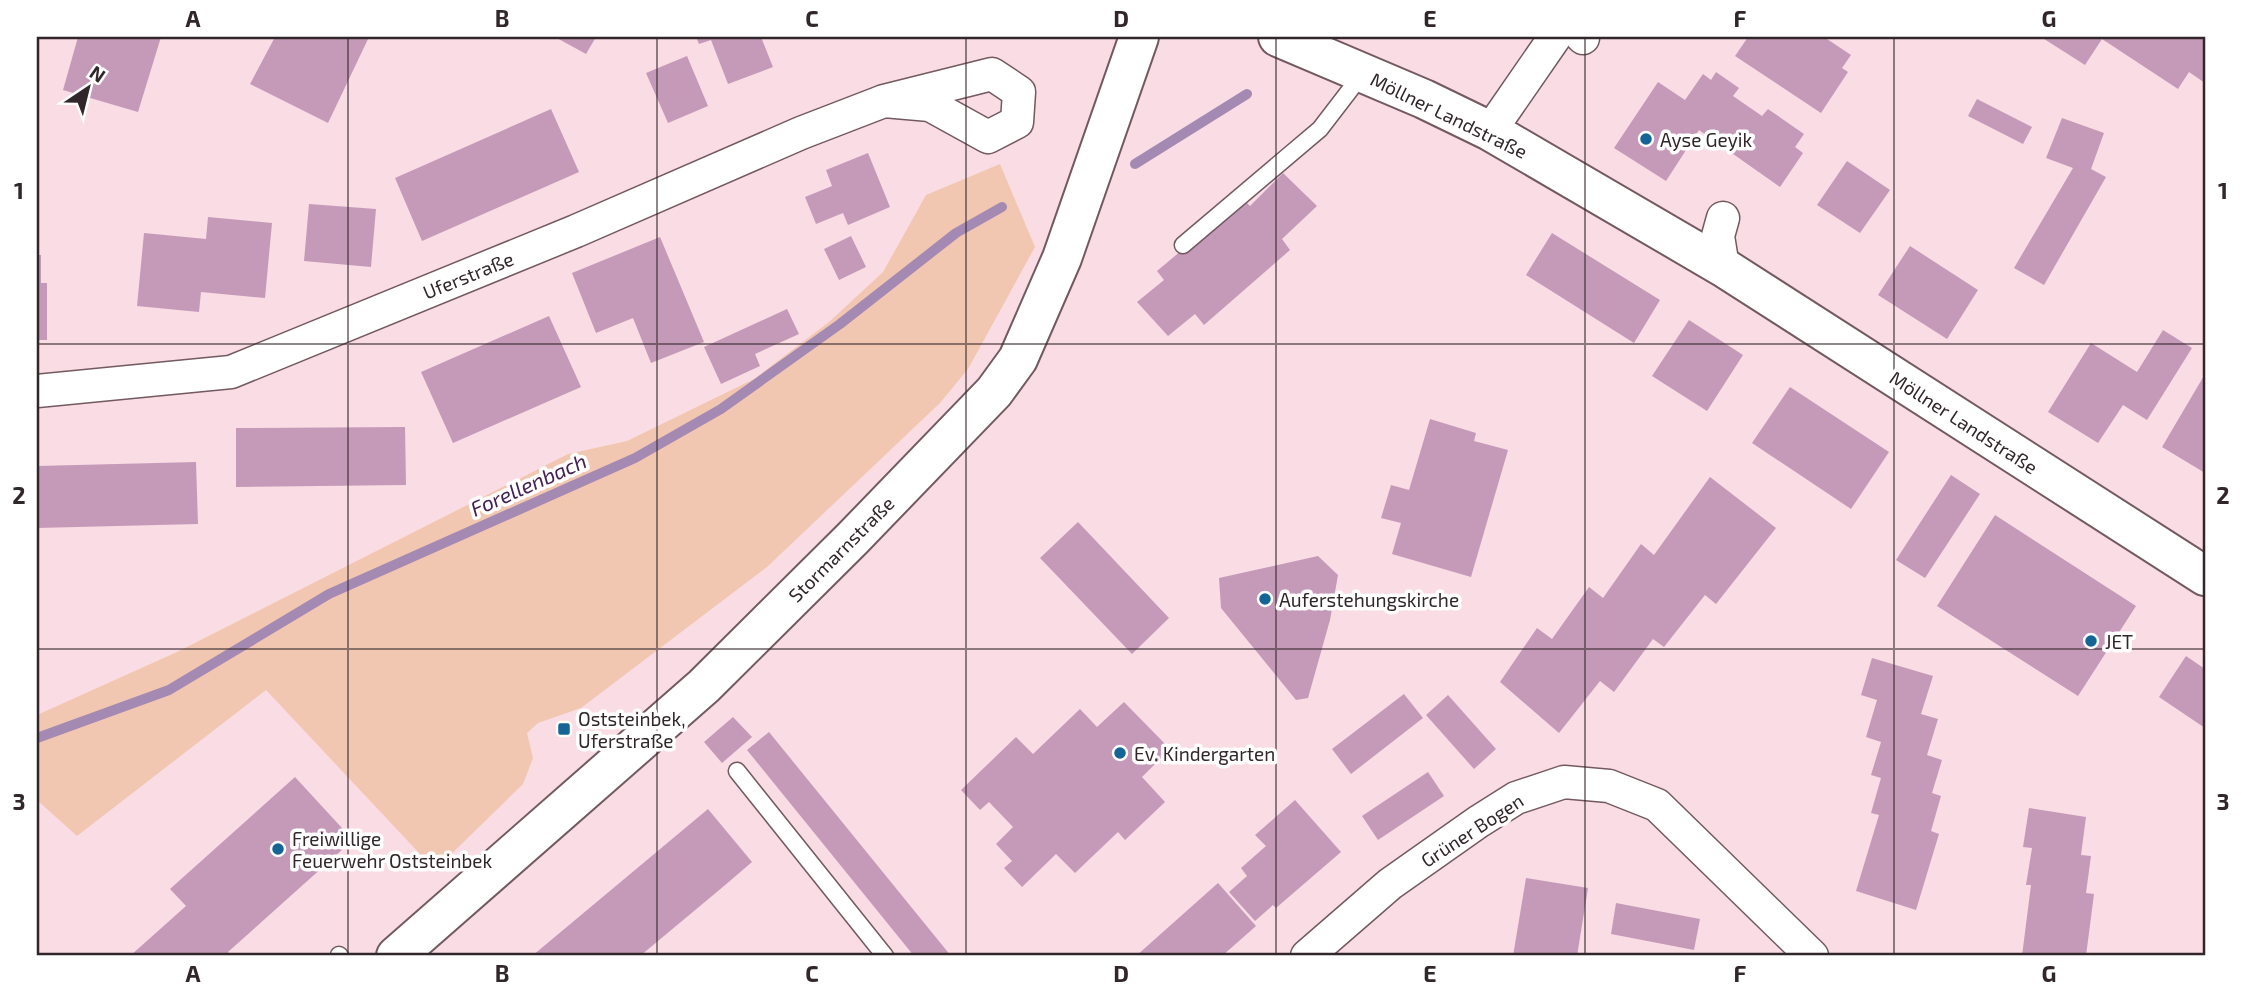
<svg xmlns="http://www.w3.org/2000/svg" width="2242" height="993" font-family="'Exo 2',sans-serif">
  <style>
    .green { fill: #f2c7b2 }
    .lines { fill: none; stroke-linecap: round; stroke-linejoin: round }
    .stream { stroke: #a48ab3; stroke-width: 10 }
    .building { fill: #c59ab9 }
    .lane-casing { stroke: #735960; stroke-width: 19 }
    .street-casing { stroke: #735960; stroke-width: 35 }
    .secondary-casing { stroke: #735960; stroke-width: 42 }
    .lane { stroke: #fff; stroke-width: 16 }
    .street { stroke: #fff; stroke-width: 32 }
    .secondary { stroke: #fff; stroke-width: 38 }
    .grid { fill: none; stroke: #312629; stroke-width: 2; stroke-opacity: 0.55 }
    .poi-dot { fill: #146496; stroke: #fff; stroke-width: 2.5 }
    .labels { text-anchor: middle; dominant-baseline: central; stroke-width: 7; stroke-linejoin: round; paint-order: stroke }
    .street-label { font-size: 19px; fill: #312629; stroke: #fff }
    .poi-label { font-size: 19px; fill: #312629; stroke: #fff; text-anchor: start }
    .water-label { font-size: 21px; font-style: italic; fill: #432054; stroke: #fff }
    .neatline { fill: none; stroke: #312629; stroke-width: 2.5 }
    .grid-label { font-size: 23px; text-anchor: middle; font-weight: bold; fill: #312629 }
  </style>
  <rect width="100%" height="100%" fill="#fadce4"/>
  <path class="green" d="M1000,164L1035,247L968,369L940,403L767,567L581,708L538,723L527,733L533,758L523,784L435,870L266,690L77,836L37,800V715L177,652L568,454L627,441L754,379L829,322L883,272L926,195Z"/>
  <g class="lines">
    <path class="stream" d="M1135,164L1247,94
      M37,738L169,690L329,594L635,458L721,409L840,324L956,233L1002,207"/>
  </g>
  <path class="building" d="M78,37H161L138,112L63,90Z
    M275,37H369L328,123L250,84Z
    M555,37H596L586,54Z
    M696,37H761L773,67L728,84L711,40L699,44Z
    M1748,37H1824L1851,55L1842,68L1848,72L1821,113L1735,56Z
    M2041,37H2205V83L2189,72L2178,89L2102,39L2085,65Z
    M687,56L708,106L668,123L646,73Z
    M1716,72L1739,88L1733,96L1762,116L1768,109L1804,134L1795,147L1803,153L1780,187L1699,130L1666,181L1614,148L1658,82L1685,100L1703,74L1711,80Z
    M1977,99L2032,127L2023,144L1968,116Z
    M551,109L579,172L422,241L395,178Z
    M2062,118L2104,133L2091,169L2106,177L2044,285L2014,268L2073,168L2046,158Z
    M868,153L890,207L848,225L843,213L816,224L805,197L832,186L826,170Z
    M1847,161L1890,190L1860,233L1817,205Z
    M1283,173L1317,206L1282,239L1290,250L1204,325L1195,314L1168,336L1137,302L1164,280L1157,271L1243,199L1250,206Z
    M309,204L376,209L371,267L304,261Z
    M208,217L272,223L265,298L201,292L199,312L137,306L144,233L206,239Z
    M1552,233L1660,300L1634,343L1526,275Z
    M851,236L866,267L839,280L824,249Z
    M660,237L704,342L651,363L633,318L596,333L572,273Z
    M1910,246L1978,290L1947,339L1878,295Z
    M37,255H41V283H47V340H37Z
    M787,309L799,334L755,354L760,366L721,384L704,347Z
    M549,316L581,387L453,443L421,372Z
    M1689,320L1743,355L1707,411L1652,376Z
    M2163,330L2192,348L2147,420L2123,405L2098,443L2048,412L2091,343L2137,372Z
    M2205,374V473L2162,447Z
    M1790,387L1889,452L1851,509L1752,443Z
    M1430,419L1476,433L1474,441L1508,450L1471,577L1392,554L1401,523L1381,518L1391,485L1409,490Z
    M405,427L406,485L236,487V428Z
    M196,462L198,524L37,528V466Z
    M1951,475L1980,494L1925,578L1896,560Z
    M1710,477L1776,528L1716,604L1705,595L1664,647L1653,639L1614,692L1600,681L1559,733L1500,682L1537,628L1552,639L1589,587L1603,598L1641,544L1654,555Z
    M1995,515L2136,606L2078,696L1937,606Z
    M1078,522L1169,618L1132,654L1040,558Z
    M1318,556L1338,575L1330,620L1308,698L1296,700L1221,608L1219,578Z
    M2186,656L2205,669V728L2159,697Z
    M1872,658L1933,676L1921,714L1938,719L1927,755L1942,760L1932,793L1941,796L1931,831L1939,834L1916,910L1856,891L1879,815L1871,813L1881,778L1871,775L1881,742L1866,737L1877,700L1861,695Z
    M1404,694L1423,718L1351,774L1332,749Z
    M1448,695L1496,749L1474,769L1426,715Z
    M1124,702L1170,749L1142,777L1165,802L1125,840L1118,832L1075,873L1056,854L1022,887L1004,868L1012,861L996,844L1013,827L989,802L980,810L961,790L1016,737L1033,754L1080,709L1097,727Z
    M733,717L752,737L722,763L704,742Z
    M769,732L951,956H914L747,750Z
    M1428,772L1444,796L1378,840L1362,816Z
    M295,777L353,840L228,952L231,956H130L186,906L170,889Z
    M1295,800L1341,852L1276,908L1273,905L1255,921L1229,892L1247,876L1241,868L1266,846L1255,835Z
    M2029,808L2086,817L2081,855L2091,856L2086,893L2094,894L2086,956H2022L2031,885H2026L2032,848L2023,847Z
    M708,809L752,862L724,886L640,956H532Z
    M1526,878L1588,888L1577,956H1513Z
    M1218,883L1256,926L1222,956H1136Z
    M1616,903L1700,919L1694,950L1611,934Z"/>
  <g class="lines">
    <defs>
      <path id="lane" d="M1183,245L1320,129L1363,73
        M737,771L885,956
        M339,955L340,956"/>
      <path id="street" d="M1582,37L1583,38
        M1490,131L1555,37
        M1723,267L1718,236L1723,218
        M37,391L231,372L576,231L801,133L884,101L992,74L1019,92L1017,122L988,137L930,105L884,101
        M1307,956L1390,884L1478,822L1516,798L1564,782L1609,786L1657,805L1812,956"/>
      <path id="secondary" d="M1278,37L1424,99L1490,131L1723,267L2205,576
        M396,956L704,686L853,538L994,392L1018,359L1062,258L1139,37"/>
    </defs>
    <use href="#lane" class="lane-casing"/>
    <use href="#street" class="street-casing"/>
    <use href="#secondary" class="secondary-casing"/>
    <use href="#lane" class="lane"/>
    <use href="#street" class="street"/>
    <use href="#secondary" class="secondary"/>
  </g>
  <path class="grid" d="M348,37V956M657,37V956M966,37V956M1276,37V956M1585,37V956M1894,37V956M37,344H2205M37,649H2205"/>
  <g class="poi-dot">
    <circle cx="1646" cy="139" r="7"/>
    <circle cx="1265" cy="599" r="7"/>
    <circle cx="2091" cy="641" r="7"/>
    <rect x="557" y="722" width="14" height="14" rx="3.5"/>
    <circle cx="1120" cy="753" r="7"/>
    <circle cx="278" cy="849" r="7"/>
  </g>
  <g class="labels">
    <g class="street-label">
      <text transform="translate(1449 115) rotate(26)">Möllner Landstraße</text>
      <text transform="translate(468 275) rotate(-22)">Uferstraße</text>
      <text transform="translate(1964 422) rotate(33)">Möllner Landstraße</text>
      <text transform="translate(841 549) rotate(-45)">Stormarnstraße</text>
      <text transform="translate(1472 830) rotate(-33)">Grüner Bogen</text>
    </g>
    <g class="poi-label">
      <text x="1660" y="139">Ayse Geyik</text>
      <text x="1279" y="599">Auferstehungskirche</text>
      <text x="2105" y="641">JET</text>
      <text x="578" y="718">Oststeinbek,<tspan x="578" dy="22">Uferstraße</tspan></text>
      <text x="1134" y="753">Ev. Kindergarten</text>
      <text x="292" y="838">Freiwillige<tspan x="292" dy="22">Feuerwehr Oststeinbek</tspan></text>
    </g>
    <g class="water-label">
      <text transform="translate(528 484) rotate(-24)">Forellenbach</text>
    </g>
  </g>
  <rect width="2242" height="993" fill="none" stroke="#ffffff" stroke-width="77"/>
  <g transform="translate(88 88) rotate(35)" stroke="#ffffff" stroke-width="5" paint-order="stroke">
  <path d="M0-5L12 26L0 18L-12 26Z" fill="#312629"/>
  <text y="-10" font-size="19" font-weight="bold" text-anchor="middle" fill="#312629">N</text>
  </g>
  <rect x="38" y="38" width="2166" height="916" class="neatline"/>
  <g class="grid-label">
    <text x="193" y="27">A</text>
    <text x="502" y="27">B</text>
    <text x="812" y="27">C</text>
    <text x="1121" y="27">D</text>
    <text x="1430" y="27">E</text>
    <text x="1740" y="27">F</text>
    <text x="2049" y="27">G</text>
    <text x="19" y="199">1</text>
    <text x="2223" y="199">1</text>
    <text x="19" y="504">2</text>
    <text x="2223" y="504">2</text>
    <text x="19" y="810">3</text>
    <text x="2223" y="810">3</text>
    <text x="193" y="982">A</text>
    <text x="502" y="982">B</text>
    <text x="812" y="982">C</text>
    <text x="1121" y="982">D</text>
    <text x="1430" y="982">E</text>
    <text x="1740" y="982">F</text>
    <text x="2049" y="982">G</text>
  </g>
</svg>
